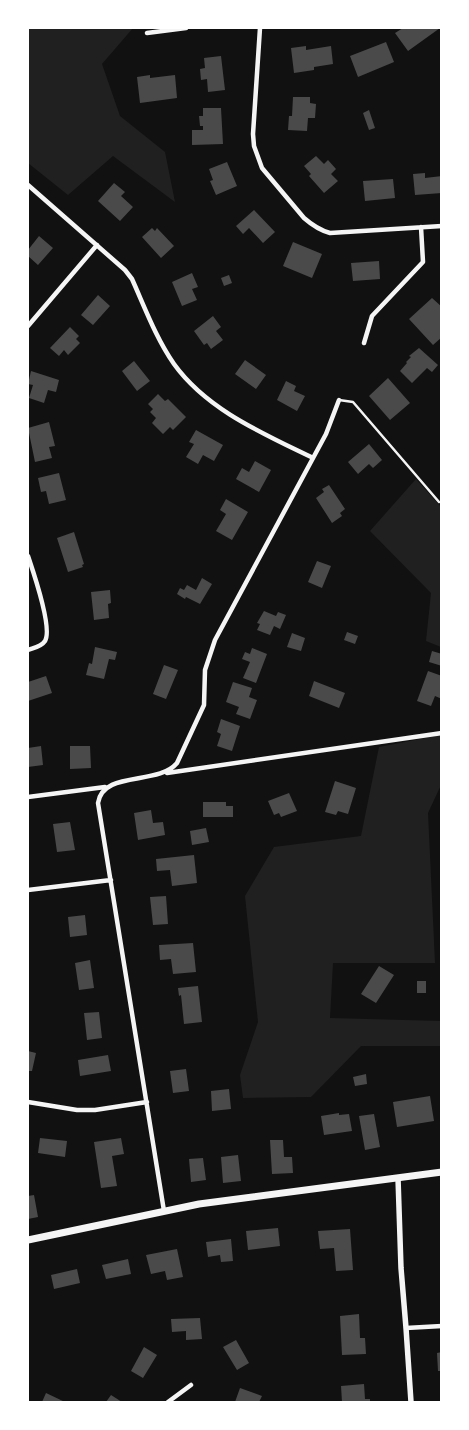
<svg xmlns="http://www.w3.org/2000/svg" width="469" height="1430" font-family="Georgia,serif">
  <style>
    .green { fill: #202020 }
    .building { fill: #4a4a4a }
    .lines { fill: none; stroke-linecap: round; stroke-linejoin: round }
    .service { stroke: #f5f5f5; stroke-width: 2.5 }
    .minor { stroke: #f5f5f5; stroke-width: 4.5 }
    .tertiary { stroke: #f5f5f5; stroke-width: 5.5 }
    .secondary { stroke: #f5f5f5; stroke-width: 7 }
  </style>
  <rect width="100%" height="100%" fill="#111"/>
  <path class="green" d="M28,28H133L102,64L120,116L165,152L175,202L113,156L68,195L28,163Z
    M416,479L441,507V647L426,641L431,593L370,531Z
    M441,735V785L428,813L435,963H333L330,1018L441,1021V1046H361L311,1097L243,1098L240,1075L258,1022L245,896L274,847L361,836L379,747Z"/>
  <path class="building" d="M403,28H440L408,51L395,33Z
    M386,42L394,62L358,77L350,56Z
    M306,46V50L331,46L333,64L314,67V70L294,73L291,48Z
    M221,56L225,90L208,92L207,79L201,80L200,69L205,68L204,58Z
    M150,75V78L175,75L177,98L140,103L137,77Z
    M293,97H310V103L316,104L315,118H308L307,131L288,130L289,116H292Z
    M203,108H221L223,144L192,145V130H203V126H200L199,116H203Z
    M369,110L375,128L369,130L363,113Z
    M316,156L324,164L328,160L336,169L331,174L338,181L324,193L309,176L311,174L304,166Z
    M227,162L237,186L216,195L210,181L213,180L209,169Z
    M425,173V178L442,176V193L415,195L413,174Z
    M393,179L395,198L365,201L363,181Z
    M114,183L125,192L121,196L133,207L120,221L98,201Z
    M254,210L275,232L263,243L249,228L243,234L236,226Z
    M152,228L155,231L157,228L174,246L161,258L142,237Z
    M39,236L53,248L38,265L28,256V250Z
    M293,242L322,254L312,278L283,266Z
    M379,261L380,279L353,281L351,263Z
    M192,273L198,287L192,289L197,300L182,306L172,282Z
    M229,275L232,283L224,286L221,278Z
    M98,295L110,306L93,325L81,315Z
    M432,298L442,307V337L433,345L409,319Z
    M213,316L221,327L216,331L223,340L211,349L207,343L204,345L194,331Z
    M70,327L79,336L76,339L80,343L68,355L64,350L59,356L50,348Z
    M419,348L438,365L432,372L427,368L412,383L400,371L407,363L406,362L411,357L409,356Z
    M245,360L266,375L256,389L235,374Z
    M134,361L150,381L137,391L122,371Z
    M31,371L59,380L56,392L48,390L44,403L29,398L33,385L28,384Z
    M388,378L410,403L390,420L369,396Z
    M286,381L296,386L294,391L305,396L297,411L277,400Z
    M158,394L165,401L168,399L186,417L173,430L170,427L163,434L152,423L156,418L150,412L153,409L148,404Z
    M49,422L55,446L49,447L52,458L35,462L28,428Z
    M196,430L223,445L214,461L203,455L198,464L186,457L194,444L189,442Z
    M369,444L382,460L373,468L369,464L358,474L348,462Z
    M255,461L271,470L259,492L236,479L242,468L249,472Z
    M59,473L66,500L49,504L46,491L41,492L38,478Z
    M329,485L345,509L340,513L342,516L332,523L316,498L324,492L322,489Z
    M226,499L248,512L232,540L216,531L226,514L220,510Z
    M74,532L84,564L82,565L83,567L68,572L57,538Z
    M317,561L331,566L322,588L308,582Z
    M202,578L212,584L200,604L186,597L185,599L177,594L180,588L184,590L187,585L196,590Z
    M110,590L111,603L108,604L109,618L94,620L91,592Z
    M264,611L276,616L278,612L286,615L280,629L274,626L270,635L257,630L260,624L257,623Z
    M347,632L358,636L355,644L344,640Z
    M292,633L305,638L301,651L287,647Z
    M95,647L117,652L115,660L109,659L104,679L86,675L89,663L92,664Z
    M252,648L267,654L256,683L243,678L250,662L242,659L245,652L250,654Z
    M432,651L442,654V666L429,662Z
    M164,665L178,670L166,699L153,694Z
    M428,671L442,676V699L435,696L431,706L417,701Z
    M46,676L52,693L28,701V682Z
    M314,681L345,693L339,708L309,696Z
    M233,682L252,688L249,697L257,700L250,719L236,714L239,707L226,702Z
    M221,719L240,726L232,751L217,746L221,734L217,732Z
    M41,746L43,765L28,767V748Z
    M70,746H90L91,768L70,769Z
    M335,781L356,788L348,814L338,811L336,815L325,812Z
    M289,793L297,811L281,817L279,813L274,815L268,801Z
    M203,802H226V806H233V817H203Z
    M151,810L153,823L163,822L165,835L138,840L134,813Z
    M70,822L75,850L57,852L53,824Z
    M206,828L209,842L192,845L190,831Z
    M194,855L197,883L172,886L170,870L157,871L156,859Z
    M166,896L168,924L153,925L150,897Z
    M85,915L87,935L70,937L68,917Z
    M193,943L196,972L173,974L171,959L160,960L159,945Z
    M90,960L94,988L79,990L75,963Z
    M379,966L394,975L376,1003L361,994Z
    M417,981H426V993H417Z
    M198,986L202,1022L184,1024L181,995L179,996L178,988Z
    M99,1012L102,1038L87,1040L84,1013Z
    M28,1051L36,1053L32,1071H28Z
    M108,1055L111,1071L80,1076L78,1060Z
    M186,1069L189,1091L173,1093L170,1071Z
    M366,1074L367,1084L355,1086L353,1077Z
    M229,1089L231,1109L212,1111L211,1091Z
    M430,1096L434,1121L397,1127L393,1102Z
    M339,1113V1115L349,1114L352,1131L324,1135L321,1116Z
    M374,1114L380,1147L365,1150L359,1116Z
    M40,1138L67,1141L65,1157L38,1153Z
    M121,1138L124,1154L112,1156L117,1186L101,1188L94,1142Z
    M270,1140H283L284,1157H292L293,1173L272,1174Z
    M238,1155L241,1181L223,1183L221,1157Z
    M203,1158L206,1180L191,1182L189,1159Z
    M34,1195L38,1217L28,1219V1196Z
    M278,1228L280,1246L248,1250L246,1231Z
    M350,1229L353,1270L336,1271L334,1248L320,1249L318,1231Z
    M231,1239L233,1261L221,1262L220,1255L208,1257L206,1242Z
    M177,1249L183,1277L167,1280L165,1271L151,1274L146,1255Z
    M128,1259L131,1274L106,1279L102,1265Z
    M77,1269L80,1283L54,1289L51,1275Z
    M359,1314L360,1338H365L366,1354L342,1355L340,1316Z
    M200,1318L202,1339L186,1340V1331L172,1332L171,1319Z
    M236,1340L249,1363L237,1370L223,1347Z
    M144,1347L157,1355L143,1378L131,1371Z
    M442,1352V1371H438L437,1353Z
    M364,1384L365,1399H370V1402H342L341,1386Z
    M240,1388L262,1396L259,1402H235Z
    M46,1393L65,1402H42Z
    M111,1395L122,1402H106Z"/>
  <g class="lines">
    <path class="service" d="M339,400L353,402L439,502"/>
    <path class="minor" d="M260,28L253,134L254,146L262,168L304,218C312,225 319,230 330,233L442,226
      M147,33L186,28
      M28,185L125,270L132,279C145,308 156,338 174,364C207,410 264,434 313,458
      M28,326L97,245
      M364,343L372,316L423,262L421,227
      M28,556C33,571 53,628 45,641C41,647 33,648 28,650
      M167,773L442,733
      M28,797L105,787
      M28,890L111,880
      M28,1102L77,1110H95L147,1102
      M164,1211L98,803C103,770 158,786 177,763L204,705L205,670L215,640L326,434L339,400
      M406,1328L442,1326
      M168,1402L191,1385"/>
    <path class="tertiary" d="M398,1178L401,1268L406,1328L411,1402"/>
    <path class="secondary" d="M28,1240L199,1204L442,1172"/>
  </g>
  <rect width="469" height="1430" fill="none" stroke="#ffffff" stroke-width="58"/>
</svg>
